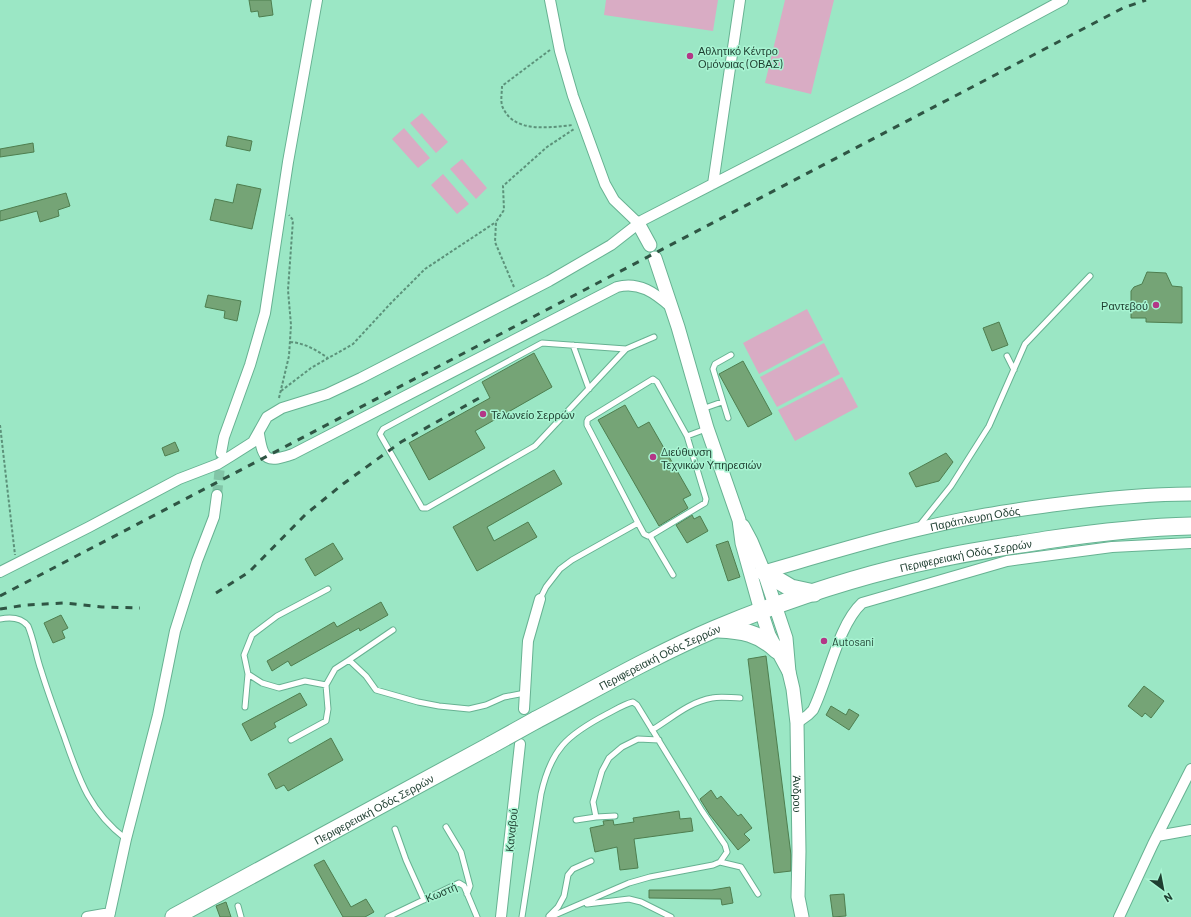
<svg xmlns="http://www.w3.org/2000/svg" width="1191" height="917" font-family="Barlow,sans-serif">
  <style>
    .green { fill: #d9acc4 }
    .building { fill: #75a476; stroke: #4e7e4f }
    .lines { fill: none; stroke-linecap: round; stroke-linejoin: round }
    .minor-tunnel { stroke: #82c5a7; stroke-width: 10; stroke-dasharray: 10 5; stroke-linecap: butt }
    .service-casing { stroke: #67b292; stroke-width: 7 }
    .minor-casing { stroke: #67b292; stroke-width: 12 }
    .tertiary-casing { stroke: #67b292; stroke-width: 15 }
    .primary-casing { stroke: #67b292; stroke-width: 19 }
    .path { stroke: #5c927a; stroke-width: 2; stroke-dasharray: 3 2; stroke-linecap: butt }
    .service { stroke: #fff; stroke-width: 5 }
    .minor { stroke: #fff; stroke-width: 10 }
    .tertiary { stroke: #fff; stroke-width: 13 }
    .primary { stroke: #fff; stroke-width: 17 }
    .rail { stroke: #2f5544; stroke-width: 3; stroke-dasharray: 7 7; stroke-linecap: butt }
    .primary-bridge-casing { stroke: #67b292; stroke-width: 19; stroke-linecap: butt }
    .primary-bridge { stroke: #fff; stroke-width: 17 }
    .poi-dot { fill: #b33787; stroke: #a8f4d2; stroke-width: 1.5 }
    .labels { text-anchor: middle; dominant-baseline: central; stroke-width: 3; stroke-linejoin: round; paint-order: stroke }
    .poi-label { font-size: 11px; fill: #1e3e30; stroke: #a8f4d2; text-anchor: start }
    .street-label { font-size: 11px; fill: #1e3e30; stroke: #a8f4d2 }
  </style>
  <rect width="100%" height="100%" fill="#9be7c5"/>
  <path class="green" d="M606,0H718L713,31L604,15Z
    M785,0H834L811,94L765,83Z
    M422,113L448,142L436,153L410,123Z
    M404,128L430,158L418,168L392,139Z
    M462,159L487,188L476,199L450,169Z
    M443,174L469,204L457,214L431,185Z
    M807,309L823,340L759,374L743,343Z
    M824,343L840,374L777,407L760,377Z
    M842,377L858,407L795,441L778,410Z"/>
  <path class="building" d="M249,0H271L273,15L259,17L258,11L251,12Z
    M228,136L252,141L250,151L226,146Z
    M33,143L34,152L0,157V149Z
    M237,184L261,189L252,229L210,220L215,199L233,203Z
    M66,193L70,206L58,210L59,216L40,222L37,211L0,221V211Z
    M1147,272L1166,273L1172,286L1182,287V323L1146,322V318H1131V291L1134,287L1142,284Z
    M208,295L241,301L237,321L224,318L225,311L205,307Z
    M999,322L1008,345L992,351L983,328Z
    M534,353L552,387L475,431L485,448L429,480L409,443L490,398L482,382Z
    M743,361L772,414L748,427L719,374Z
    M625,405L638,428L649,422L691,495L683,499L688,508L659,526L598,420Z
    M175,442L179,451L165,456L162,448Z
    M946,453L953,462L939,481L916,487L909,473Z
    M554,470L562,484L487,527L494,541L528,522L537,537L477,571L453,527Z
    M692,515L694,519L700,516L708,531L687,543L676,525Z
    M728,541L740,577L728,581L716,545Z
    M333,543L343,559L315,576L305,559Z
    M381,602L388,615L360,631L359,628L291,666L288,661L272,671L267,661L334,622L337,627Z
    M61,615L68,628L62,631L65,638L53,643L44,623Z
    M766,656L791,855V871L774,873L748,659Z
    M1144,686L1164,701L1151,718L1145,713L1142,717L1128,706Z
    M300,693L307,705L274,723L276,727L251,741L242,724Z
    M831,706L846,715L849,709L859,715L849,730L826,715Z
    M331,738L343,760L288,791L284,785L276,789L268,774Z
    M711,790L717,799L721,796L738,816L741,814L752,828L744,834L750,840L738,850L710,815L700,799Z
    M679,811L680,819L691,818L693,831L634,839L638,868L620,870L617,847L595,852L590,828L604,825L603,821L613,820L614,825L634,822L633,818Z
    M324,860L351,907L366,899L374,912L365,917H343L314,865Z
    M730,887L733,903L722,905L721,899L649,898V890H712Z
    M844,894L846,916L833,917L830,895Z
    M226,902L231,917H220L216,906Z"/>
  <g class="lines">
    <path class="minor-tunnel" d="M217,495L221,457"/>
    <defs>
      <path id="service" d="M573,345L589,389
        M626,349L542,343L383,429L380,434L381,436L421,506L422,508H427L535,446L626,349L654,337
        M1007,356L1014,370
        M702,409L722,402
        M728,418L713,369L715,364L731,355
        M638,523L644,534L648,536H650L705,503L706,499L687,436
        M919,526L951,486L989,426L1025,344L1090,276
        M650,536L673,575
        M540,599L546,587L560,569L572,560L638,523L587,425V421L588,419L653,379L657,382L687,436L706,429
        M0,619C10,617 21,617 28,626C34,640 36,656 41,670C48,693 56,714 64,736C79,779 89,811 126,839
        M349,660L393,630
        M326,685L305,681L279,688L262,683L248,674L244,655L252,635L277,616L328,589
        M245,707L248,674
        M652,730C672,718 689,702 712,698C721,696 731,698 740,698
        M291,740L326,721L328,709L326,685L335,669L349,660L366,676L376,690L418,702L439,706L469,709L486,705L504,697L525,693
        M596,817L615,816
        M576,820L596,817L593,802L602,771L609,758L622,747L638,739L659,740
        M446,827L461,852L470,886L467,894
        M395,829L406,860L424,900
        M720,862L741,867L758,894
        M587,904L629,899L641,902L671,917
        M238,906L241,917
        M549,916L558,907L564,896L568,875L573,869L591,861
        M388,917L459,883L464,886L477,917
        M522,917L541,794C551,749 567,735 607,714C615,710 624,704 633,702L637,705L702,811L725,845L727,852L720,862L713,865L650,877L629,883L550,917"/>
      <path id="minor" d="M550,0L560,51L573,96L605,184L614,200L638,223
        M713,184L740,0
        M259,434C263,461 267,463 293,454L617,287C639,281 655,293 671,307
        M221,453L224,437L250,365L265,313L288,162L317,0
        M0,572L89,527L179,479L218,464L231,456L253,442L267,417L282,408L327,394L361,378L549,281L611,245L643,220L907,84L1063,0
        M524,709L528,641L540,599
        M797,723L808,715L813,710C828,680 838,625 862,603L1007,561L1112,547L1191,543
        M1157,836L1191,830
        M87,917L110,913
        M109,917L126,839L158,715L175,631L197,561L214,517L217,495
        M501,917L520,744
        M1119,917L1153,844L1191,769"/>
      <g id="tertiary">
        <path d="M638,223L650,245"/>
        <path d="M655,258L678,327L707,428L739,520L742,543L761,611L769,635L789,672"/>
        <path id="s1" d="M743,526L751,541L764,572L786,638L789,672L793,689L797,723L799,851L798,897L802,917"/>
        <path id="s2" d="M764,572C837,551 911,528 986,515C1008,511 1030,508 1052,505C1098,499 1145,494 1191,494"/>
      </g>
      <g id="primary">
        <path d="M764,572L791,588L814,593"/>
        <path d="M718,629C742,630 759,633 777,650"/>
        <path id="s3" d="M536,720C595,689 654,655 715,629C785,600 863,574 937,559C973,551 1010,546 1046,540C1094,533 1143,527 1191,526"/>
        <path id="s4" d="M174,917L491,745"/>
      </g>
    </defs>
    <use href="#service" class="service-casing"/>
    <use href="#minor" class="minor-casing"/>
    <use href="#tertiary" class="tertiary-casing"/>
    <use href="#primary" class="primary-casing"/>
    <path class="path" d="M550,50L502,86C502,93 500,102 503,108C515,134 551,127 573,125
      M514,287L495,242L496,222L504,210L503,186L547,147L574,129
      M290,342C305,343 316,350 328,358
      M281,391L311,368L353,344L391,303L425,269L496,222
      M279,398L289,356L291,325L288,290L293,220L289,215
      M0,425L15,555"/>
    <use href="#service" class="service"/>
    <use href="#minor" class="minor"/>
    <use href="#tertiary" class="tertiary"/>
    <use href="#primary" class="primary"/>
    <path class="rail" d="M216,593L249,572L306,514L343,484L401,442L481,397
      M0,596L1123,8L1146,0
      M0,609L26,605L65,603L102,607L140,608"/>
    <defs>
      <path id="primary-bridge" d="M491,745L536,720"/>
    </defs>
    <use href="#primary-bridge" class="primary-bridge-casing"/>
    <use href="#primary-bridge" class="primary-bridge"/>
  </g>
  <g class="poi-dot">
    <circle cx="690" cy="56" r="4"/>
    <circle cx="1156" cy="305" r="4"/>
    <circle cx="483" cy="414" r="4"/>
    <circle cx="653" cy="457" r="4"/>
    <circle cx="824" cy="641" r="4"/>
  </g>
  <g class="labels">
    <g class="poi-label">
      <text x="698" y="50">Αθλητικό Κέντρο<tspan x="698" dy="13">Ομόνοιας (ΟΒΑΣ)</tspan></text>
      <text x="1148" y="305" text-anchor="end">Ραντεβού</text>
      <text x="491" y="414">Τελωνείο Σερρών</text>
      <text x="661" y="451">Διεύθυνση<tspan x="661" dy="13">Τεχνικών Υπηρεσιών</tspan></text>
      <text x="832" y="641">Autosani</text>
    </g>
    <g class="street-label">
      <text stroke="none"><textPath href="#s2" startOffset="218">Παράπλευρη Οδός</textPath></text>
      <text stroke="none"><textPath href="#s3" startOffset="463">Περιφερειακή Οδός Σερρών</textPath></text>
      <text stroke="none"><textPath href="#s3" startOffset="139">Περιφερειακή Οδός Σερρών</textPath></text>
      <text stroke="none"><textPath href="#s1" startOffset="277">Άνδρου</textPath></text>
      <text stroke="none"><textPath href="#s4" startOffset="227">Περιφερειακή Οδός Σερρών</textPath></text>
      <text transform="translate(511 830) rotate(-84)">Καναβού</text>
      <text transform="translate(441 892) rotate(-23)">Κωστή</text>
    </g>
  </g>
  <g transform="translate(1163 889) rotate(148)" stroke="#a8f4d2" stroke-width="3" paint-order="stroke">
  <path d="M0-3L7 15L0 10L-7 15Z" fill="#1e3e30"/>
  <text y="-6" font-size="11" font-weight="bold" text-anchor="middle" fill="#1e3e30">N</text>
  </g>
</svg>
